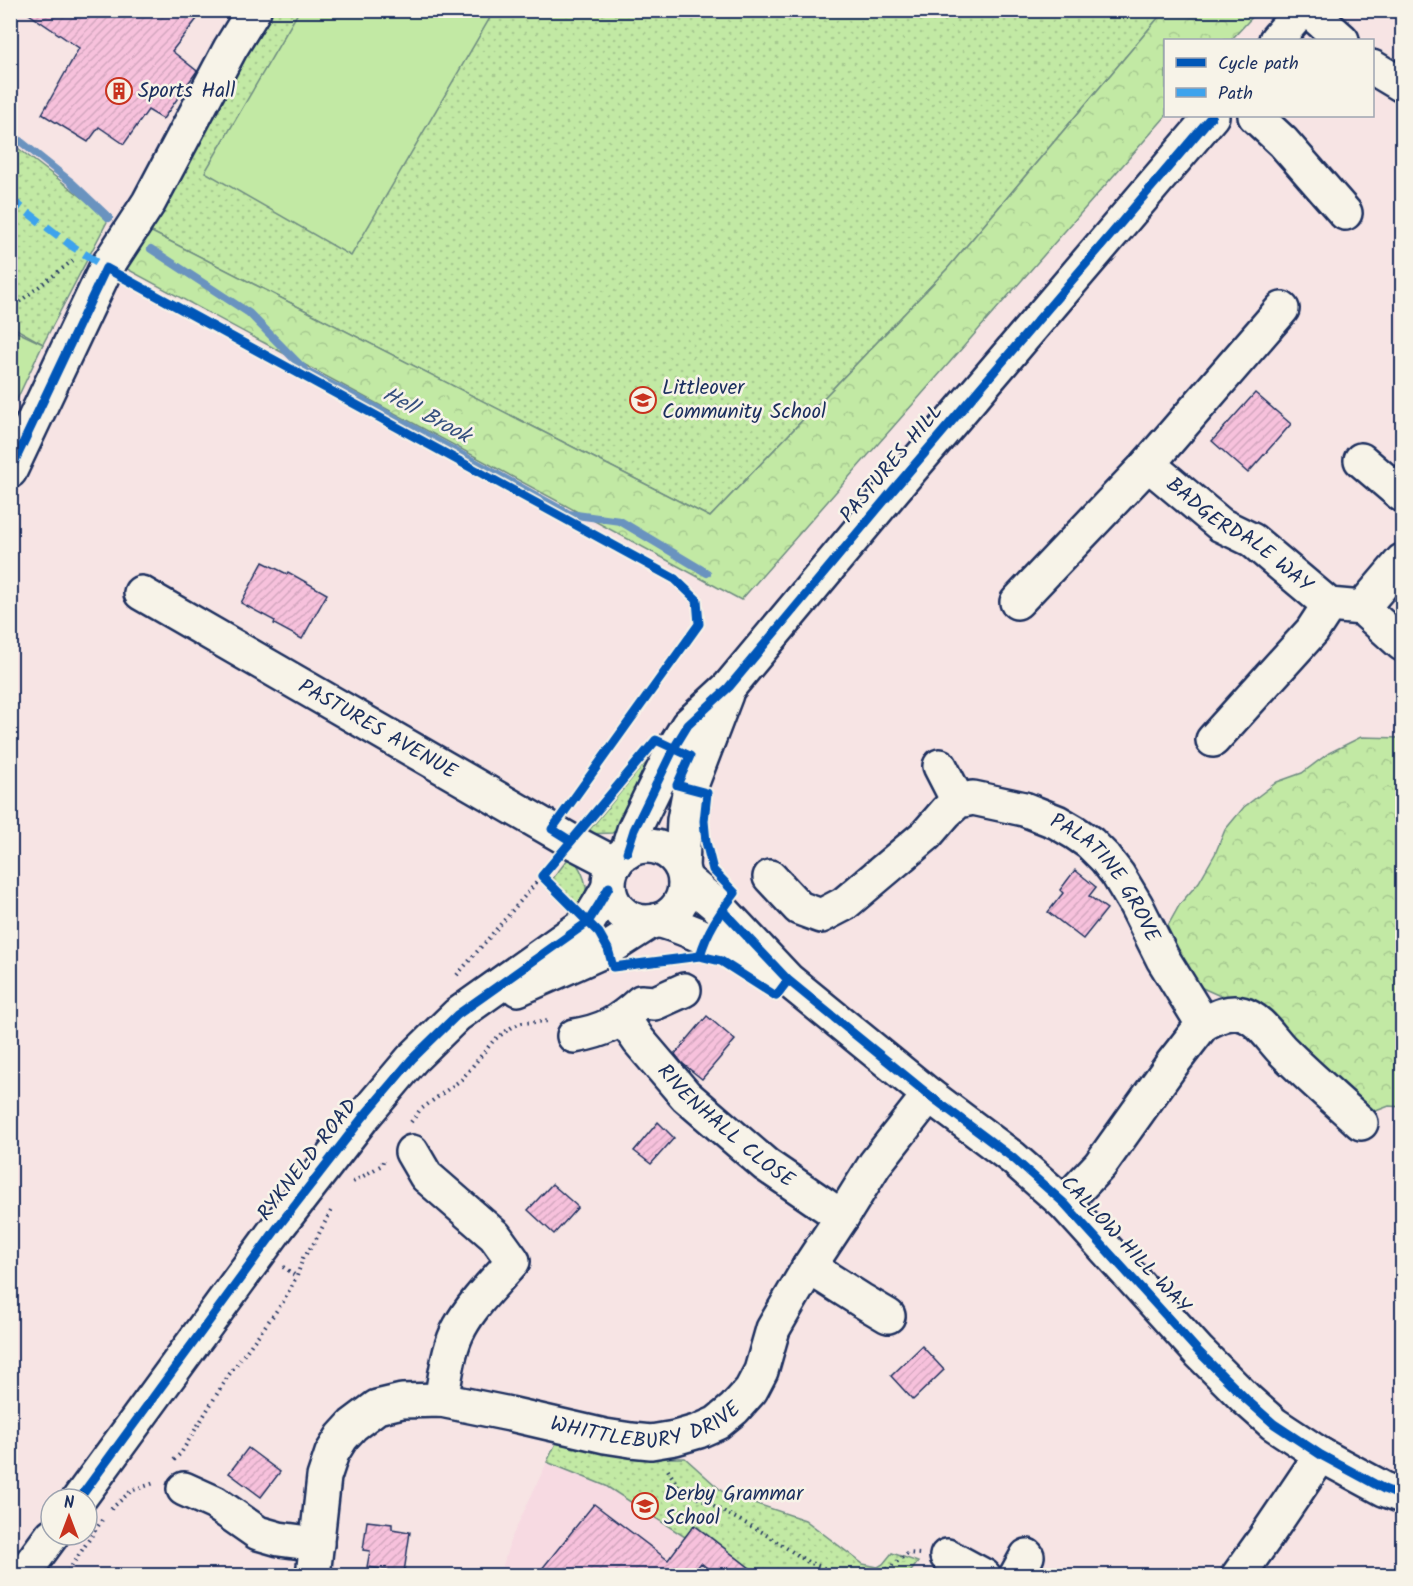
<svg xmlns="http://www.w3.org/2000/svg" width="1413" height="1586" font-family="Kalam,sans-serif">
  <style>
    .built { fill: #f7dae2 }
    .grass { fill: url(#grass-dots); stroke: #6e8c81; stroke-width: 1.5 }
    .forest { fill: url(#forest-crowns); stroke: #6e8c81; stroke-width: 1.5 }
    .park { fill: #c2e9a4; stroke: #6e8c81; stroke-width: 1.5 }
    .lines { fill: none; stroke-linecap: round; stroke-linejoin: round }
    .stream { stroke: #6b93bf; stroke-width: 8 }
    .building { fill: url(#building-hatch); stroke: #1b2f5e; stroke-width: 1.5 }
    .minor-casing { stroke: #1b2f5e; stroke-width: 38 }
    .path { stroke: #1b2f5e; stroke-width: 4; stroke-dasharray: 1.5 4.5; stroke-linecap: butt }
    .minor { stroke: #f7f3e8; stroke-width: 33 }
    .quiet { stroke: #3da3ed; stroke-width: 8; stroke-dasharray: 15 8; stroke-linecap: butt }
    .cycleway-casing { stroke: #f7f3e8; stroke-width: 13 }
    .cycleway { stroke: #0057b8; stroke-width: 9 }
    .labels { text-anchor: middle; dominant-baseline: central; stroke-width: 5; stroke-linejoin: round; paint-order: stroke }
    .poi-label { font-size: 21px; fill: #1b2f5e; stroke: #f7f3e8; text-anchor: start }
    .street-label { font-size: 21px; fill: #1b2f5e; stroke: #f7f3e8 }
    .water-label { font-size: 22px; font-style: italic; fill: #36507e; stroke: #f7f3e8 }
  </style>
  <defs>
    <pattern id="grass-dots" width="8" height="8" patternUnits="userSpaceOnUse" patternTransform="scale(1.5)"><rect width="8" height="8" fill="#c2e9a4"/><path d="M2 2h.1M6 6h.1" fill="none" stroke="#a6c890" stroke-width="1.8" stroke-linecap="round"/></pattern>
    <pattern id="forest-crowns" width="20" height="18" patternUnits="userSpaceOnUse" patternTransform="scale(1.5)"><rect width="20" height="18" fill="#c2e9a4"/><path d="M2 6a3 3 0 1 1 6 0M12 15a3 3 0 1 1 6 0" fill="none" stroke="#a6c890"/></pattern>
    <pattern id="building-hatch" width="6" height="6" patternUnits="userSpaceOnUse" patternTransform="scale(1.5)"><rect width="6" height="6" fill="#f7c1dc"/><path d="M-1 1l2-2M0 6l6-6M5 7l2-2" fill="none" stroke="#d3a6bf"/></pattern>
  </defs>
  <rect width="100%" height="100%" fill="#f7e4e4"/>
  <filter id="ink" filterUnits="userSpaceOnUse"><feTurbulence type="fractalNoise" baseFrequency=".0167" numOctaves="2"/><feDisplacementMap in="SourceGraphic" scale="12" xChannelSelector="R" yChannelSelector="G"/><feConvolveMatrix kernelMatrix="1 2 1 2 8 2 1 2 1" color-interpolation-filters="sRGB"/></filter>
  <g filter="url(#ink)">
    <path class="built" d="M556,1443L629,1458H685L724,1493L805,1520L839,1550L857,1576H500L510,1541Z"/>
    <path class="grass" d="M266,11H1164L947,269L710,517L140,226Z
      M10,142L109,218L43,344L11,326Z
      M659,752L621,827L612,833L586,834L653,753Z
      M571,855C579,866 590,884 585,899C584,902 581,905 579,907L551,881Z
      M556,1443L629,1458H685L724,1493L805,1520L863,1564L878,1567L883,1564L892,1553L918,1562L908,1575H759L695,1525L685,1537L606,1486L547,1462Z"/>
    <path class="forest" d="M1164,11H1258L1231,40H1166V116L741,600L116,263L140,226L710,517L947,269Z
      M1361,737L1402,738V1107L1389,1106L1368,1114L1265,1008L1252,998L1218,995L1198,986L1183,971L1166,929L1180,904L1199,882L1215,854L1225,830L1244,807L1277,782L1302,773L1329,753Z"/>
    <path class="park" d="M299,11H494L351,256L205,172Z
      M11,329L43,344L11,412Z"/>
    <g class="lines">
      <path class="stream" d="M10,133L71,182L109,218
        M151,249L249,313L307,372L369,404L569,514L620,521L707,573"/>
    </g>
    <path class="building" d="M23,10H204L172,51L197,71L163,119L148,110L124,144L99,127L88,142L42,114L79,48Z
      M1255,393L1291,424L1248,473L1212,441Z
      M263,562L287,574L288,572L327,594L302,639L274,624L275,621L241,603Z
      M1075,870L1096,887L1089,896L1107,909L1083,939L1048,912L1063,893L1060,890Z
      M707,1016L735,1040L702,1079L682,1063L675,1054Z
      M658,1122L674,1138L651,1164L634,1151Z
      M552,1184L578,1207L554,1234L528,1210Z
      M922,1346L944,1370L913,1400L891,1376Z
      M248,1448L280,1472L261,1497L229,1473Z
      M594,1504L668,1560L694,1525L759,1575H716L701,1563L691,1575H537Z
      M367,1521L392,1524V1529L410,1532L404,1572L367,1567L370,1551L363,1550Z"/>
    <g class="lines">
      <defs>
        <g id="minor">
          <path d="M1308,10L1342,40"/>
          <path d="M1276,40L1302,10"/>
          <path d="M1372,67L1402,85"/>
          <path d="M1255,116L1283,142L1345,213"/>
          <path d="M1361,460L1402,495"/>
          <path id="s1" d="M1148,464L1221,525L1252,540L1329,605L1362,608L1402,644"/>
          <path d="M10,471L106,268L149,202L230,49L254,10"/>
          <path id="s2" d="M141,593L571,841L615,864"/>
          <path d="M1017,602L1148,464L1282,309"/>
          <path d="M1362,608L1402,561"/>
          <path d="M1213,740L1312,631L1329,605"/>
          <path d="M940,766L958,801"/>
          <circle cx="647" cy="884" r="38"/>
          <path d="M627,852L634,830L674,748L688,725L729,687L894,489L1212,116"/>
          <path d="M682,868L684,820L690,788L726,694"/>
          <path id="s3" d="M770,877L799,908L821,916L844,904L926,835L946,812L958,801L973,798L1024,809L1057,822L1074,832L1090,843L1105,858L1118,875L1136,905L1163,959L1203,1024L1172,1064L1100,1165L1064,1203"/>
          <path d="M685,879L722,910L788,980L929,1095L1013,1158L1064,1203L1199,1352L1247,1400L1274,1424L1321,1455L1384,1489L1402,1496"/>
          <path d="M658,920C698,931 734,952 770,971"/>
          <path d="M518,989L608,949L650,922"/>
          <path id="s4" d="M623,1018L639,1041L686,1096L766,1165L842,1217"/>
          <path d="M1203,1024C1215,1018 1228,1010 1242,1014C1260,1019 1271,1039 1283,1051C1308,1076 1335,1099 1361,1123"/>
          <path d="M574,1036C604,1031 618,1023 641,1002L655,1003L684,990"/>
          <path d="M412,1152L426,1176L495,1236L513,1261C495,1282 473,1303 460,1327C448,1348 446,1376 441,1400"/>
          <path d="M809,1267L861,1300L888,1316"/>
          <path d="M184,1489L215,1503L258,1533L279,1539L317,1544"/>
          <path d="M79,1499L277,1228L363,1117L412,1059L457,1015L588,922L598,906L609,887"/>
          <path d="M947,1556L984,1576"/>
          <path d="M22,1576L52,1535"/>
          <path id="s5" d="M313,1576L324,1477L332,1453L342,1437L353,1425L377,1407L402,1401L441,1400L510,1414L605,1436L631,1440L651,1442L675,1438L699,1431L717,1423L734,1409L751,1390L761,1371L773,1329L809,1267L842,1217L875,1164L929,1095"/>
          <path d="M1016,1576L1027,1556"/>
          <path d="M1238,1576L1265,1538L1321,1455"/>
        </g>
      </defs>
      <use href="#minor" class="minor-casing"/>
      <path class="path" d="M10,309L76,258
        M457,975L542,876
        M411,1122L420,1110L462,1079L494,1040L512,1027L522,1023L549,1021
        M353,1182L382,1165L383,1161
        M283,1267L296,1276
        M174,1460L181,1453L228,1376L283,1302L297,1276L303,1258L314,1243L331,1211
        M1397,1463L1402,1449
        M668,1470L679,1488L762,1532L808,1562L835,1572H884L908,1553L920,1554
        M111,1509L131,1491L154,1483
        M65,1576L102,1520"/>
      <use href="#minor" class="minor"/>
      <path class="quiet" d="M10,199L72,246L110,270"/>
      <defs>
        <path id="cycleway" d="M10,471L106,268L675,579L697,600L699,624L552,829L571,841
          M627,852L634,830L674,748L688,725L729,687L894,489L1212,116
          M722,910L788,980L929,1095L1013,1158L1064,1203L1199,1352L1247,1400L1274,1424L1321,1455L1384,1489L1402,1496
          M700,956C707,931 719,914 735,893L713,870L706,842L704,821L707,793L677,785L690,756L656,740L542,876L599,933L608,949L613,967L700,956L721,961L776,996L788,980
          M79,1499L277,1228L363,1117L412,1059L457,1015L588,922L598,906L609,887"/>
      </defs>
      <use href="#cycleway" class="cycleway-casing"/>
      <use href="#cycleway" class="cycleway"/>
    </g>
  </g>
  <defs>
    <symbol id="building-ring" viewBox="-11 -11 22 22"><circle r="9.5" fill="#f7f3e8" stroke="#c8321e" stroke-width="1.5"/><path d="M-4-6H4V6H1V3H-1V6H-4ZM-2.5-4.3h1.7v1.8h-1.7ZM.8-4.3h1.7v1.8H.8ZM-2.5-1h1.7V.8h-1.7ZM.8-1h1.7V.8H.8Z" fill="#c8321e"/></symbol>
    <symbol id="school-ring" viewBox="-11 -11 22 22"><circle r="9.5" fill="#f7f3e8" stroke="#c8321e" stroke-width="1.5"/><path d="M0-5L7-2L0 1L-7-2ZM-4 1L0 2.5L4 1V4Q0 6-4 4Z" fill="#c8321e"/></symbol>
  </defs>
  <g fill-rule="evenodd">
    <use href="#building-ring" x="104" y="76" width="30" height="30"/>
    <use href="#school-ring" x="628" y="385" width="30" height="30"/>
    <use href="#school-ring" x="630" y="1491" width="30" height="30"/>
  </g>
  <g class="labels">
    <g class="poi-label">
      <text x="138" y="91">Sports Hall</text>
      <text x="662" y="388">Littleover<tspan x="662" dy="24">Community School</tspan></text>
      <text x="664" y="1494">Derby Grammar<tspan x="664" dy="24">School</tspan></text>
    </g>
    <g class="street-label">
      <text transform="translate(892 464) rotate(-50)">PASTURES HILL</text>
      <text stroke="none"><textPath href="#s1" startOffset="116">BADGERDALE WAY</textPath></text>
      <text stroke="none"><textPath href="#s2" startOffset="273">PASTURES AVENUE</textPath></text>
      <text stroke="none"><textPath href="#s3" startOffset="424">PALATINE GROVE</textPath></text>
      <text stroke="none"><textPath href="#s4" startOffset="150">RIVENHALL CLOSE</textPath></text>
      <text transform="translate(308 1160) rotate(-52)">RYKNELD ROAD</text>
      <text transform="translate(1125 1245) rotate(47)">CALLOW HILL WAY</text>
      <text stroke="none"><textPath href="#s5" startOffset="466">WHITTLEBURY DRIVE</textPath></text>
    </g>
    <g class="water-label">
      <text transform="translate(426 416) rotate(28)">Hell Brook</text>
    </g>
  </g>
  <rect width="1413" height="1586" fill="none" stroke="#f7f3e8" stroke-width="36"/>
  <rect x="18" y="18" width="1377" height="1550" fill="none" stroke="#1b2f5e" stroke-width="2" filter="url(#ink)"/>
  <rect x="1164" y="39" width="210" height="78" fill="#f7f3e8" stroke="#9fa5b1" stroke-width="1.5"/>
  <rect x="1176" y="58" width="30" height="9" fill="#0057b8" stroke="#9fa5b1" stroke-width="1.5"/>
  <text x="1218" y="69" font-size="18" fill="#1b2f5e">Cycle path</text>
  <rect x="1176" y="88" width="30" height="9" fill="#3da3ed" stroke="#9fa5b1" stroke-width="1.5"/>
  <text x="1218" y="99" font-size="18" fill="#1b2f5e">Path</text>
  <g transform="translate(69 1517)"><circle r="28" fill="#f7f3e8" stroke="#9fa5b1" stroke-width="1.5"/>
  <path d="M0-4.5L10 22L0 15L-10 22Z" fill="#c8321e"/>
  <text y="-9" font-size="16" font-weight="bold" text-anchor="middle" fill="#1b2f5e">N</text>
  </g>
</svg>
